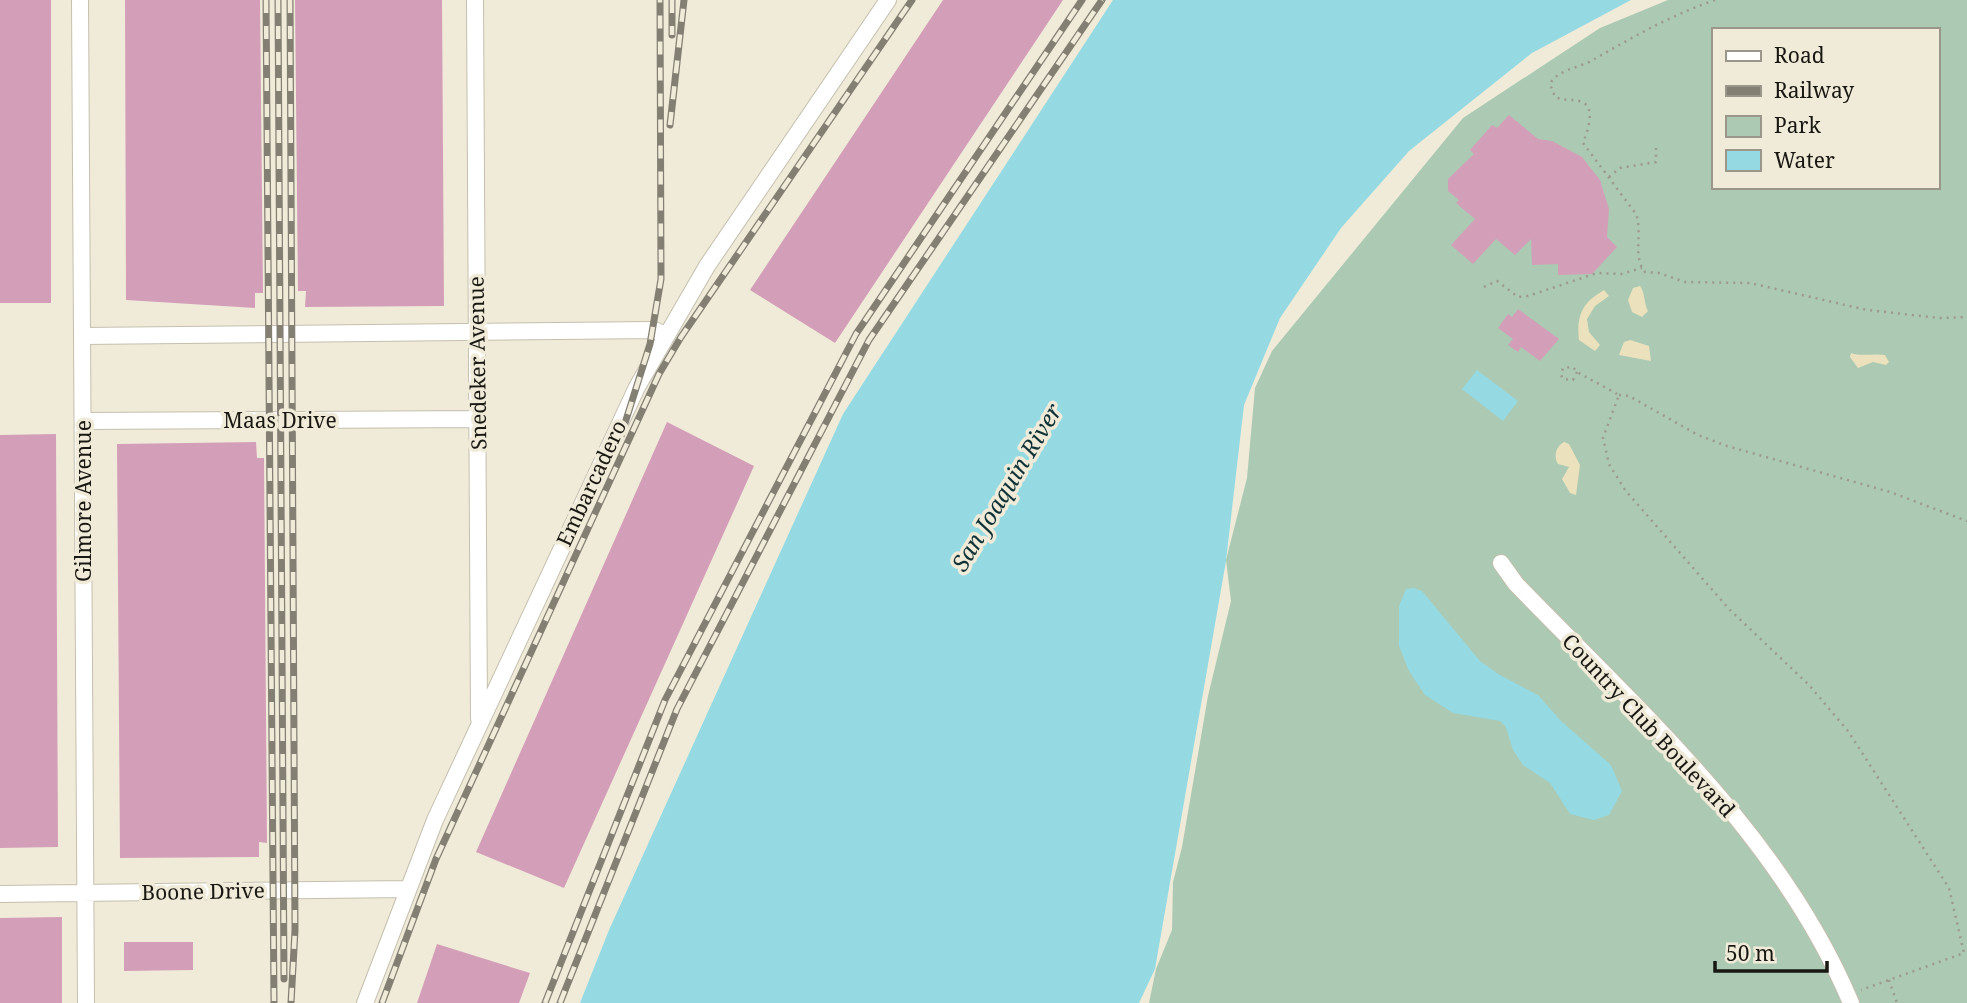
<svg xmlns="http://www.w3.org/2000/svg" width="1967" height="1003" font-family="'Noto Serif',serif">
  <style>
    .green { fill: #abc9b3; fill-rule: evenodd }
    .sand { fill: #ebe1bc }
    .water { fill: #95dae2 }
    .building { fill: #d39fb8 }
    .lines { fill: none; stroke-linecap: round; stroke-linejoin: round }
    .minor-casing { stroke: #c5bfae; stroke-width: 18 }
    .path { stroke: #9d9a8c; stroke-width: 2.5; stroke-dasharray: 2 5; stroke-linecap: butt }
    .minor { stroke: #fff; stroke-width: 16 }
    .rail-casing { stroke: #837f73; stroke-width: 7 }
    .rail { stroke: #f0ebd9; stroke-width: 4.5; stroke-dasharray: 13; stroke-linecap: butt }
    .labels { text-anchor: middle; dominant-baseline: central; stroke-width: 7; stroke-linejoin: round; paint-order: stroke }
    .street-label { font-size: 21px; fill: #191711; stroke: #f0ebd9 }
    .water-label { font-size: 23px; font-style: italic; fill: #0f3135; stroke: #f0ebd9 }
  </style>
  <rect width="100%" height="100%" fill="#f0ebd9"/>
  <path class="green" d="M1668,0H1967V1003H1149L1156,969L1172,930L1173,882L1182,847L1208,696L1231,601L1226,560L1247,478L1255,388L1272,351L1463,118L1600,28ZM1713,30H1937V187H1713Z"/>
  <path class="sand" d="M1640,286C1645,292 1644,304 1648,311L1642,317L1632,312L1628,300L1633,288Z
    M1604,290L1609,296L1595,306L1587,319L1589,332L1600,345L1595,351L1579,340C1576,315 1583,302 1604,290Z
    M1630,340L1649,346L1651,361L1619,355L1624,342Z
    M1851,353C1863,357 1873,353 1885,355L1889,362L1886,365L1873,362L1858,368L1850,357Z
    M1564,442L1569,444L1580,465L1576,495L1570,493L1562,479L1569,467L1558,464C1553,457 1556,446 1564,442Z"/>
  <path class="water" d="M1113,0H1631L1532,53L1409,151L1341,228L1280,318L1244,405L1226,561L1155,969L1139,1003H580L609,930L843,414Z
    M1477,370L1518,401L1503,421L1462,389Z
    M1414,588L1422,591L1480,661L1498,674L1538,695L1561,721L1611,765L1622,791L1609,815L1594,820L1570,814L1550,783L1523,765L1513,750L1506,727L1500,721L1453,713L1425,695L1409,671L1399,646V606L1406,589Z"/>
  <path class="building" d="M0,0H51V303H0Z
    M125,0H260L263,293H255V308L126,300Z
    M295,0H442L444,306L305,307L306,291H298Z
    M943,0H1063L835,343L750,290Z
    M1509,115L1538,139L1552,141L1582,157L1600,180L1609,209L1607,237L1617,247L1592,274L1558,275V264L1532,265L1531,239L1515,255L1496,239L1473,264L1451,245L1475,219L1456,203L1459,200L1448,191V179L1474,154L1470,150L1492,125L1497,128Z
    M1518,309L1559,339L1540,361L1521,347L1518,352L1508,345L1513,339L1498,328L1508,314L1512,317Z
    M667,422L754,466L564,888L476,852Z
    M56,434L58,847L0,848V435Z
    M256,442L257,458H264L267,843L259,842V857L120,858L117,444Z
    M62,917V1003H0V918Z
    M124,942H193V970L124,971Z
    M437,944L530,973L519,1003H417Z"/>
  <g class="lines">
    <defs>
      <path id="minor" d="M80,0L86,1003
        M475,0L479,719
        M83,336L654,330L666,335
        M83,421L477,419
        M1501,563L1516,584C1640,712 1781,836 1851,1003
        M0,894L406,889
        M365,1003L435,820L637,387L707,266L888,0"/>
    </defs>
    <use href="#minor" class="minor-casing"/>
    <path class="path" d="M1715,0C1667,17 1635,36 1591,61C1578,68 1557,70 1550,84L1555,97C1564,101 1571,99 1579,101C1598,105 1587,132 1583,143L1636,214C1643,233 1632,256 1645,272L1659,273L1685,282L1750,283L1867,310L1940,318L1967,317
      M1609,177L1620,168L1656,162V148
      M1484,287L1497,281L1518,297L1528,296L1597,273L1621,274L1642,268
      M1577,372L1573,380L1563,379L1561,375L1563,368L1573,367L1577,372L1619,395L1603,438L1609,464L1625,490L1729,609L1809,685L1848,731L1949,888L1964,953L1861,990
      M1619,395L1629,396L1698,435L1727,446L1890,492L1967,521
      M1889,980L1897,1003"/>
    <use href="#minor" class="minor"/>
    <defs>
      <path id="rail" d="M266,0L274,1003
        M278,0L284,979
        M290,0L295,930L291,1003
        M672,0V35
        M670,125L684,0
        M620,439L650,344L661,279L660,0
        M382,1003L436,859L659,374L681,337L912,0
        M545,1003L665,700L856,334L1082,0
        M560,1003L677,709L869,340L1102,0"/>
    </defs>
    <use href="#rail" class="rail-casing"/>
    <use href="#rail" class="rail"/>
  </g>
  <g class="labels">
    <g class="street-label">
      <text transform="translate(477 363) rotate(-91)">Snedeker Avenue</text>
      <text x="280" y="420">Maas Drive</text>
      <text transform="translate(591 483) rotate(-65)">Embarcadero</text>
      <text transform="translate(83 501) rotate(-90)">Gilmore Avenue</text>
      <text transform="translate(1649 725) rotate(47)">Country Club Boulevard</text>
      <text transform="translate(203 891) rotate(-1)">Boone Drive</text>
    </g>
    <g class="water-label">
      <text transform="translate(1006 487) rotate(-59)">San Joaquin River</text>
    </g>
  </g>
  <rect x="1712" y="28" width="228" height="161" fill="#f0ebd9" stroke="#9a9689" stroke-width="2"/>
  <rect x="1726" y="51" width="35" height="10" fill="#ffffff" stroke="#9a9689" stroke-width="2"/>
  <text x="1774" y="63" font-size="21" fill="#191711">Road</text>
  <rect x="1726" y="86" width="35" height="10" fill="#837f73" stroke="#9a9689" stroke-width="2"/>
  <text x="1774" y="98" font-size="21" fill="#191711">Railway</text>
  <rect x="1726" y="116" width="35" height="21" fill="#abc9b3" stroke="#9a9689" stroke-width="2"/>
  <text x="1774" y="133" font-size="21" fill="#191711">Park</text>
  <rect x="1726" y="150" width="35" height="21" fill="#95dae2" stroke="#9a9689" stroke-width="2"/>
  <text x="1774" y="168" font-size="21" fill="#191711">Water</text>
  <path d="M1715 961v10h112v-10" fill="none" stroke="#191711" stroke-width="3.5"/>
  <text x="1726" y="961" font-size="21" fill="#191711" stroke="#f0ebd9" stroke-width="5" paint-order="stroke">50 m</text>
</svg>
